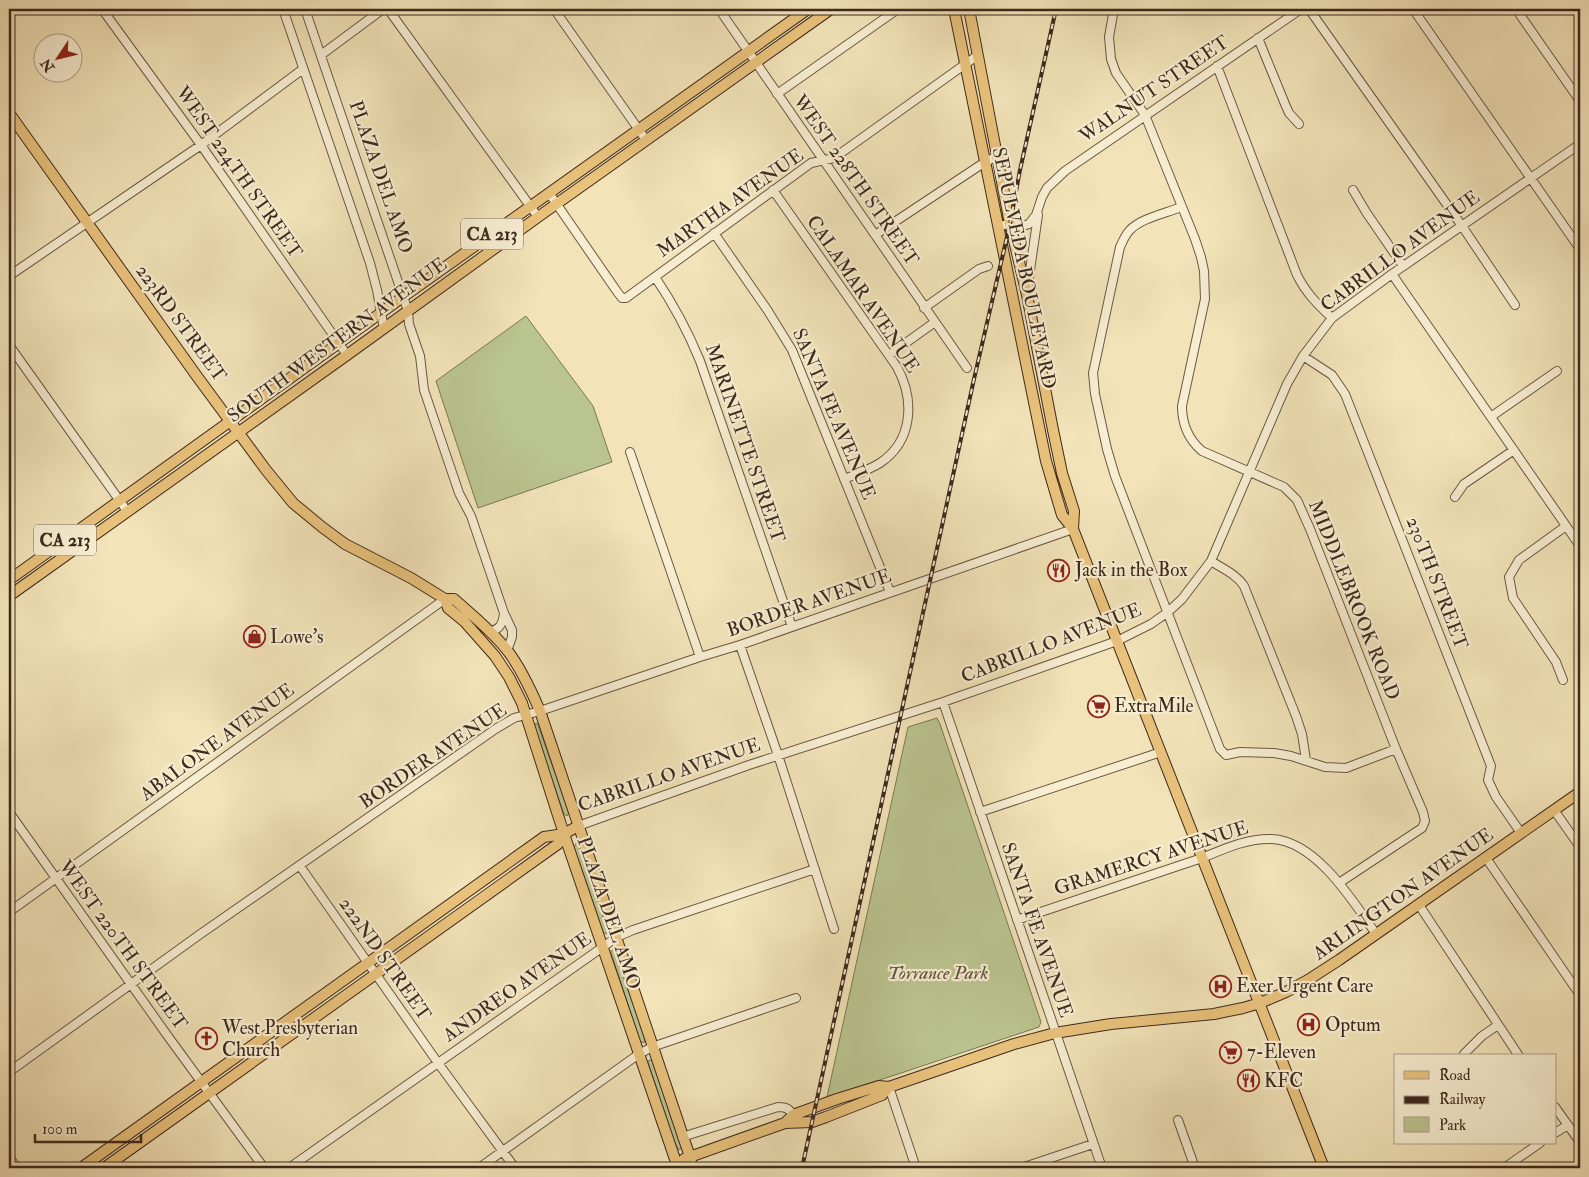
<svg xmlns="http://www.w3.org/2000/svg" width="1589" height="1177" font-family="'IM FELL Double Pica',serif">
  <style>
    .green { fill: #bac48f; stroke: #7c7656 }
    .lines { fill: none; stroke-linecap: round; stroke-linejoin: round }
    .minor-casing { stroke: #6a5844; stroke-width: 10 }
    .major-casing { stroke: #3d291e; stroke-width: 12 }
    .minor { stroke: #f7edd1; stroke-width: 8 }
    .major { stroke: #e9c27c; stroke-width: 10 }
    .rail-casing { stroke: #3d291e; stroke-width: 4 }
    .rail { stroke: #f7edd1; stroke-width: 2; stroke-dasharray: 5.5; stroke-linecap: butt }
    .labels { text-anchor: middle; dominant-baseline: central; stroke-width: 4.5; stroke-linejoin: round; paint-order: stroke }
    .shield { fill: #f7edd1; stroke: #756454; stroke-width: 1 }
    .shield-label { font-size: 18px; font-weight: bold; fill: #3d291e }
    .street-label { font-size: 19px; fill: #3d291e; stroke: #f7edd1 }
    .poi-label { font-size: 19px; fill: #3d291e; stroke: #f7edd1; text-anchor: start }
    .park-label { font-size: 19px; font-style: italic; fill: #5c503a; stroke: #f7edd1 }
  </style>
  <rect width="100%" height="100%" fill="#f2e3b8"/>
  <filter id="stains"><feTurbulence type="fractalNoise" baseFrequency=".004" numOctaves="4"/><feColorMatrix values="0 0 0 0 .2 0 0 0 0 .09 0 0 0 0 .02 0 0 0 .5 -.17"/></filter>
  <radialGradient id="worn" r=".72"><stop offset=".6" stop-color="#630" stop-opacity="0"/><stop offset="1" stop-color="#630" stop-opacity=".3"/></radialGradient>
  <path class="green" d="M526,316L593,406L612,462L478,508L436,381Z
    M937,718L940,724L1041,1022L1039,1027L895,1075L827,1097L908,727Z
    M537,723L569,812L567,816L564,814L534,728L535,724Z
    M577,842L579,845L608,929L607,934L603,932L574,847Z
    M614,949L616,951L645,1039L644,1043L640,1041L611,953V951Z
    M649,1060L653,1061L682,1148L679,1150L674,1142L648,1062Z"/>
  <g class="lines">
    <defs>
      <path id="minor" d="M102,9L201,145L347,355
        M283,9L370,263L377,290L384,329
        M305,9L408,311L409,324L420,356L424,390L459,493L471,516L504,613L512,630V637L507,651
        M388,9L538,217
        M554,9L646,140
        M719,9L967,368
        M1114,9L1109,37L1111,59L1116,73L1145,115L1195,239L1201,257L1204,271L1205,299L1182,406C1182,425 1188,439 1202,451L1284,487L1297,500L1310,529L1396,749L1423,812L1425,821L1422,828L1339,883
        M1309,9L1462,226L1515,305
        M1413,9L1580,249
        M1516,9L1580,101
        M1258,38L1285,104L1289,113L1299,124
        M321,55L383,9
        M1217,66L1297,275C1306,293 1318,305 1332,318
        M777,94L898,9
        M773,190L897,367C915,400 913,441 880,463C869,470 856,474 844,479
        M1353,190L1366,212L1403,266
        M549,193L618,293L622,298H626L811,163L834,158L978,55
        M1181,207C1167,213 1141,218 1130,230C1125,235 1123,241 1120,247L1093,373L1095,394L1107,449L1115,476L1220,749L1226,755L1240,752L1274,753L1291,756L1325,767L1346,768L1396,749
        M999,226L1010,224L1023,226L1029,224L1036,215L1042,197L1047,188L1065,171L1301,9
        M714,233L768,311L792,350L890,592
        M875,235L985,162L998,156
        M1392,274L1580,546
        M9,276L201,145L303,69
        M655,277C674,305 687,329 700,361L792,627
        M1027,291L1038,215
        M924,308L979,269L988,266
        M9,345L127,511
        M889,355L935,322
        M1303,356L1332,375L1345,394L1491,766L1488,780L1496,797L1521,833
        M1492,416L1557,371
        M630,452L700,657
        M1455,497L1464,484L1514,450
        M1211,561C1223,569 1236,574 1244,586L1296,716L1302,734L1306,760
        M490,631C500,630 503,623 504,613
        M740,645L778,755L834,929
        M1563,680L1556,662L1513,598L1509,577L1519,560L1566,526
        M943,702L1102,1168
        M1554,810L1580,847
        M9,812L167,1035L264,1168
        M980,812L1161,752
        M578,826L749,765L943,702L1117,641L1151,624L1168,612L1182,599L1211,561L1287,384L1303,356L1332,318L1392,274L1580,144
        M1486,858L1580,995
        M300,866L438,1063L515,1168
        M1419,905L1519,1056
        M9,912L445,599
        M1017,920L1202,858C1224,849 1247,838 1272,839C1316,841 1353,901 1376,934
        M1464,1054L1482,1036L1498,1025
        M9,1072L199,935L497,728L514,718L540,711L700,657L740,645L1073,529
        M889,1087L916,1168
        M1555,1107L1580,1142
        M1178,1120L1195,1168
        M1555,1133L1568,1125
        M682,1137L778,1107C785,1107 789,1108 793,1115
        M9,1157L17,1168
        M690,1157L694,1168
        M289,1168L617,937L633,930L815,869
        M479,1168L639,1054L652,1047L796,998
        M1021,1168L1093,1144
        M1504,1168L1540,1143"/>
      <path id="major" d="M954,9L1046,461L1062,515L1073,529L1324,1168
        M969,9L1010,224L1027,295L1053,430L1062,473L1074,511L1073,529
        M9,113L196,375L266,470L293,503L322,527L345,544L411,578L445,599
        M9,580L403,297L808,9
        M9,596L347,355L538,217L831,9
        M445,599H454C472,615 492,631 507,650C521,668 531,690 540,711L690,1157
        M445,599L448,608L464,621L495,656L509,677L522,703L564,834L678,1168
        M785,1123L793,1115L837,1099L879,1086L889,1087L1014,1044L1055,1033L1111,1024L1214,1014L1243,1008L1260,1003L1286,992L1308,980L1339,960L1580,792
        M684,1159L785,1123L812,1122L826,1117L882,1095L889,1087
        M81,1168L544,837L564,834L578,826
        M104,1168L558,844L564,834"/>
    </defs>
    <use href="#minor" class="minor-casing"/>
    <use href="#major" class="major-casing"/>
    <use href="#minor" class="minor"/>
    <use href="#major" class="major"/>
    <defs>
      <path id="rail" d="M802,1168L974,379L1010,224L1020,170L1056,9"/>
    </defs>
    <use href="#rail" class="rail-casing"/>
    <use href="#rail" class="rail"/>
  </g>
  <defs>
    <symbol id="restaurant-ring" viewBox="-11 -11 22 22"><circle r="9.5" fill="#f7edd1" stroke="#8f2418" stroke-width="1.5"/><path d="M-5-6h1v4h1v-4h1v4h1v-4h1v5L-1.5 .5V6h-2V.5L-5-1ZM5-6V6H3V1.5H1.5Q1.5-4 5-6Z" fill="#8f2418"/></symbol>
    <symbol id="shop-ring" viewBox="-11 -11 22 22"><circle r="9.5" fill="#f7edd1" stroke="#8f2418" stroke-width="1.5"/><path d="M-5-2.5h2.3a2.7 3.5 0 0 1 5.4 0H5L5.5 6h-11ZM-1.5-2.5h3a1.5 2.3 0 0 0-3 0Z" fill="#8f2418"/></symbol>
    <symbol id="supermarket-ring" viewBox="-11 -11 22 22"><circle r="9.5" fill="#f7edd1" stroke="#8f2418" stroke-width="1.5"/><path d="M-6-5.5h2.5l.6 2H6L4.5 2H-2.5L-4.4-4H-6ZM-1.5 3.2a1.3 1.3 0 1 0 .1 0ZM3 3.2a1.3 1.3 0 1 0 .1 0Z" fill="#8f2418"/></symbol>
    <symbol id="hospital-ring" viewBox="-11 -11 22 22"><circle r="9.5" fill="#f7edd1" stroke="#8f2418" stroke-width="1.5"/><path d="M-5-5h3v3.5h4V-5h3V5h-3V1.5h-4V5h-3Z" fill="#8f2418"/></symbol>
    <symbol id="church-ring" viewBox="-11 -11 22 22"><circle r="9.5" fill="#f7edd1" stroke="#8f2418" stroke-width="1.5"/><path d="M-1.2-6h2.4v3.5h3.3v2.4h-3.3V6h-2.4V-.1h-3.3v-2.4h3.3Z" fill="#8f2418"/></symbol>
  </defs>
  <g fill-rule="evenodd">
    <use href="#restaurant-ring" x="1046" y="558" width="25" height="25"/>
    <use href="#shop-ring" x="242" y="624" width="25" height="25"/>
    <use href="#supermarket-ring" x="1086" y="694" width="25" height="25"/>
    <use href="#hospital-ring" x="1208" y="974" width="25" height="25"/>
    <use href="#hospital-ring" x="1296" y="1012" width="25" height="25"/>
    <use href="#church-ring" x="194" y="1026" width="25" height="25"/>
    <use href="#supermarket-ring" x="1218" y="1040" width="25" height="25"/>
    <use href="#restaurant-ring" x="1236" y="1068" width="25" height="25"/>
  </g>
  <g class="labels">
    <g class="shield">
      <rect x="461" y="218.5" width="62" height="31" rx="4"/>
      <rect x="34" y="524.5" width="62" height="31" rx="4"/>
    </g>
    <g class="shield-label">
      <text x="492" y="234">CA 213</text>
      <text x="65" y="540">CA 213</text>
    </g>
    <g class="street-label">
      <text transform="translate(1154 89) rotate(-34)">WALNUT STREET</text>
      <text transform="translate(239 172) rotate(55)">WEST 224TH STREET</text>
      <text transform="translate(381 177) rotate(71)">PLAZA DEL AMO</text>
      <text transform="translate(856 180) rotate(55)">WEST 228TH STREET</text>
      <text transform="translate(730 203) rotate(-35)">MARTHA AVENUE</text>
      <text transform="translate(1400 251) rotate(-36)">CABRILLO AVENUE</text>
      <text transform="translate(1024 268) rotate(78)">SEPULVEDA BOULEVARD</text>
      <text transform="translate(863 294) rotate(56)">CALAMAR AVENUE</text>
      <text transform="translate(181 323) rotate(54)">223RD STREET</text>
      <text transform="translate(337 340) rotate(-36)">SOUTH WESTERN AVENUE</text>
      <text transform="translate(834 414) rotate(67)">SANTA FE AVENUE</text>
      <text transform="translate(745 443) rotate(71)">MARINETTE STREET</text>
      <text transform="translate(1437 583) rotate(69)">230TH STREET</text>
      <text transform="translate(1354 600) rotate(68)">MIDDLEBROOK ROAD</text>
      <text transform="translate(809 603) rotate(-19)">BORDER AVENUE</text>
      <text transform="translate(1051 643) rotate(-21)">CABRILLO AVENUE</text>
      <text transform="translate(217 742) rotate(-36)">ABALONE AVENUE</text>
      <text transform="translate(433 756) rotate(-34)">BORDER AVENUE</text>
      <text transform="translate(669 775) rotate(-19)">CABRILLO AVENUE</text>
      <text transform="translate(1151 858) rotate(-18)">GRAMERCY AVENUE</text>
      <text transform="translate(1403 894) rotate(-35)">ARLINGTON AVENUE</text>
      <text transform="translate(609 913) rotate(71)">PLAZA DEL AMO</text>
      <text transform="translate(1037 930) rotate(71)">SANTA FE AVENUE</text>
      <text transform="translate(123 945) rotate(54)">WEST 220TH STREET</text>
      <text transform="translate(385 959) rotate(55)">222ND STREET</text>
      <text transform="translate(517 987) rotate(-35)">ANDREO AVENUE</text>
    </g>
    <g class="poi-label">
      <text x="1075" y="570">Jack in the Box</text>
      <text x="270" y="637">Lowe's</text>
      <text x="1114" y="706">ExtraMile</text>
      <text x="1236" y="986">Exer Urgent Care</text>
      <text x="1325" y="1025">Optum</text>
      <text x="222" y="1028">West Presbyterian<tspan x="222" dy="22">Church</tspan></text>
      <text x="1247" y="1052">7-Eleven</text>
      <text x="1264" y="1081">KFC</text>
    </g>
    <g class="park-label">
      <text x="938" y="973">Torrance Park</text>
    </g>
  </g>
  <rect width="1589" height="1177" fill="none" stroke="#f2e3b8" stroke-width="30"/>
  <rect x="10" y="10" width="1569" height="1157" fill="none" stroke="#3d291e" stroke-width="2.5"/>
  <rect x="15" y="15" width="1559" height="1147" fill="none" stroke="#3d291e"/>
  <rect x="1394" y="1054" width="162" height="90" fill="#f7edd1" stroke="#ad9f89"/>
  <rect x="1404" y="1071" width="25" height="8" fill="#e9c27c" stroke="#ad9f89"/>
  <text x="1439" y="1080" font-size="15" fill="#3d291e">Road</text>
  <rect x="1404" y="1096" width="25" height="8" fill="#3d291e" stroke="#ad9f89"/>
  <text x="1439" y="1104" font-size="15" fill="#3d291e">Railway</text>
  <rect x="1404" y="1117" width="25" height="15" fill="#bac48f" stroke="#ad9f89"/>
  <text x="1439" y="1130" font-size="15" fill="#3d291e">Park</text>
  <g transform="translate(58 58) rotate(235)"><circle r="24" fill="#f7edd1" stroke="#ad9f89"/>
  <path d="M0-4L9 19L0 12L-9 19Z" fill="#8f2418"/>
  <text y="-8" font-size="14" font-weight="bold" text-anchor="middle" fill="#3d291e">N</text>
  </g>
  <path d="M35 1134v8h106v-8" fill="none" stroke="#3d291e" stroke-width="2.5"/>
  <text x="42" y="1134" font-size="15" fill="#3d291e" stroke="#f7edd1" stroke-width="4" paint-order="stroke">100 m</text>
  <rect width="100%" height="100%" filter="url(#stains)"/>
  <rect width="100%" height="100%" fill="url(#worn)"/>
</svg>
